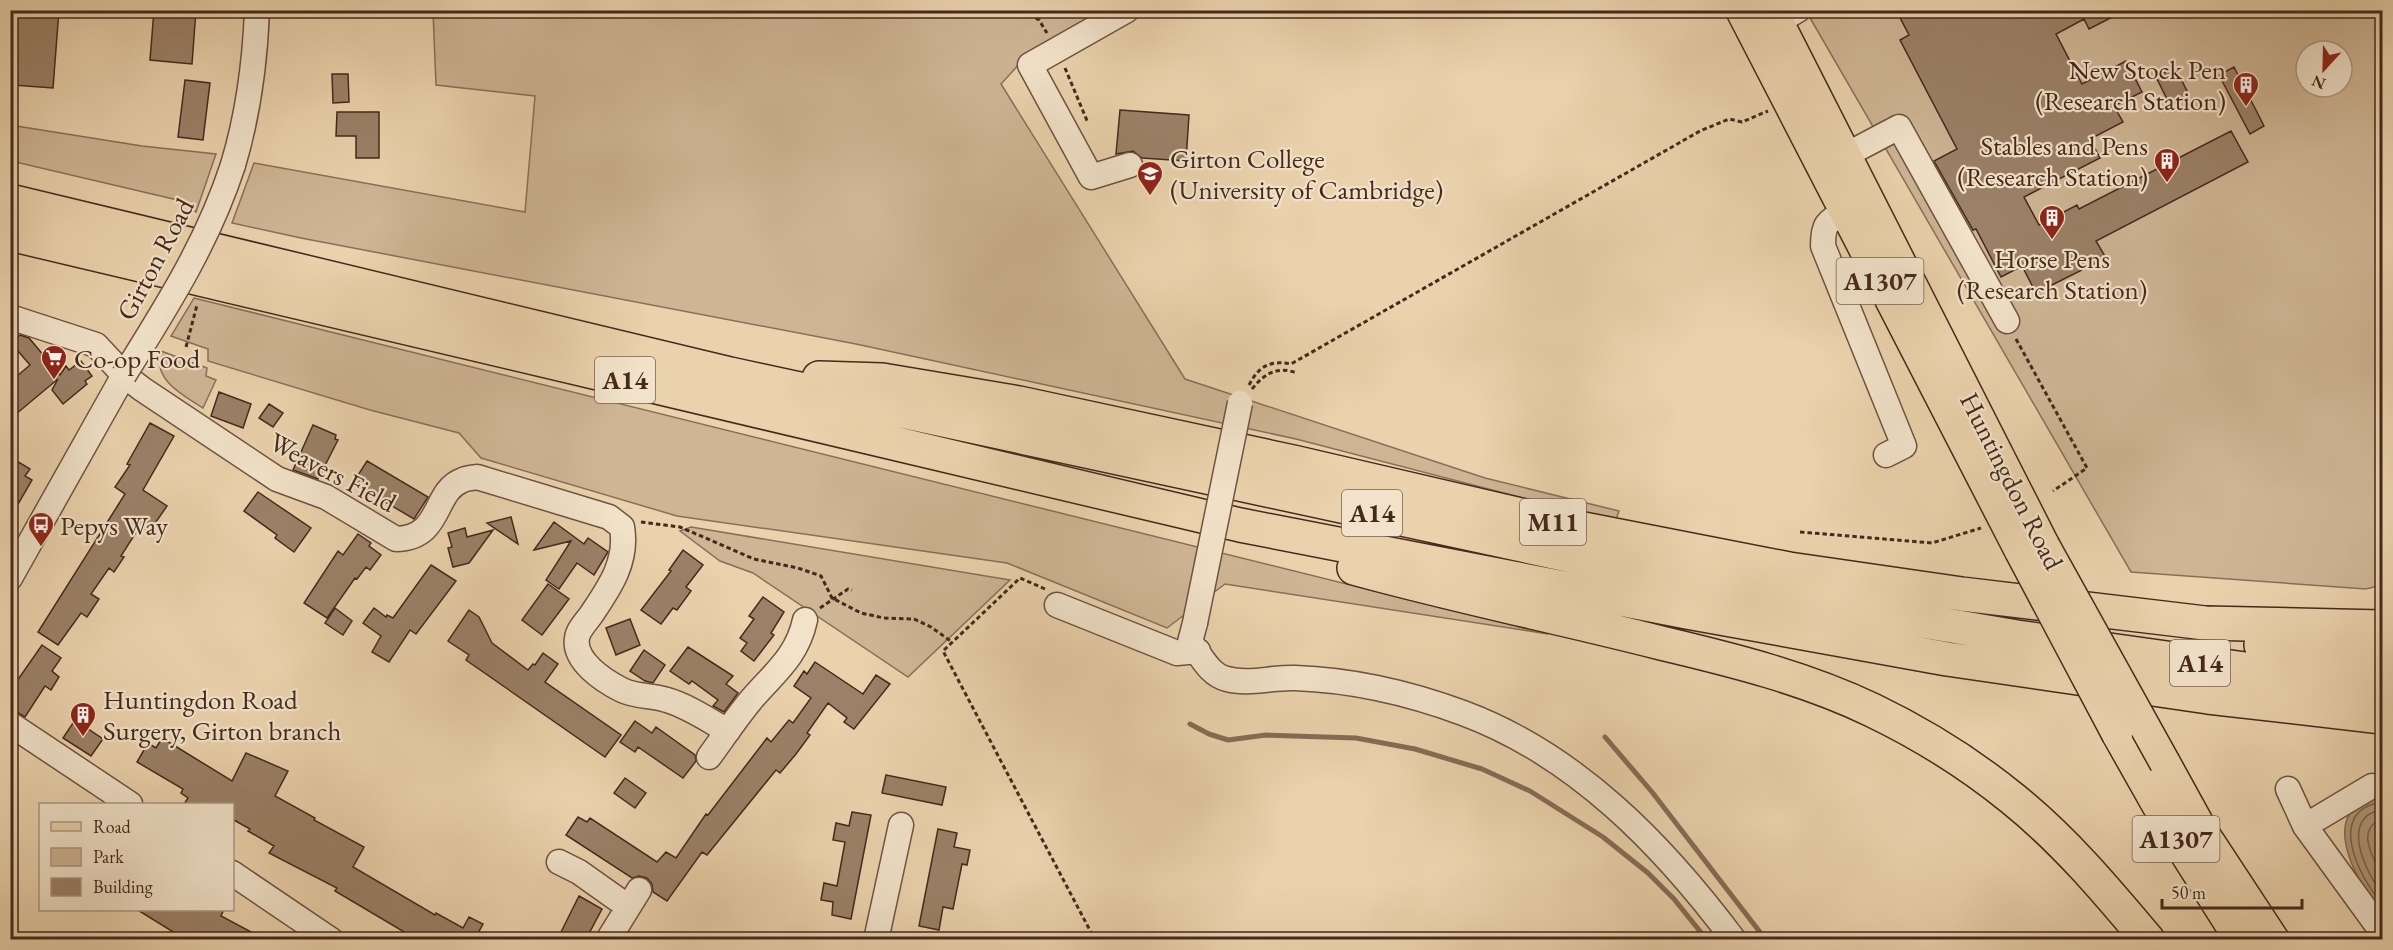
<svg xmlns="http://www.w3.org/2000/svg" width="2393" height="950" font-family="'EB Garamond',serif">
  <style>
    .green { fill: #ceb594; stroke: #8a6f58; stroke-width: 1.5; fill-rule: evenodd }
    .water { fill: #b2997b; stroke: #866c55; stroke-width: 1.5 }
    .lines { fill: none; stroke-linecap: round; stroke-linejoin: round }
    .shore { stroke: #7c614c; stroke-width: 1.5 }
    .stream { stroke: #866c55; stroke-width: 5 }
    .building { fill: #9b8167; stroke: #45291c; stroke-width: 1.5 }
    .minor-casing { stroke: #6e5340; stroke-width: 27 }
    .major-casing { stroke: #45291c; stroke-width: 33 }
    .highway-casing { stroke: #45291c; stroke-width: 36 }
    .path { stroke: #45291c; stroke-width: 3; stroke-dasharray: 4.5 3; stroke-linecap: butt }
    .minor { stroke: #f1e2c9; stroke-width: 24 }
    .major { stroke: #ead2ac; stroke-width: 30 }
    .highway { stroke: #ead2ac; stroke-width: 33 }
    .minor-bridge-casing { stroke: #6e5340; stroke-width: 27; stroke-linecap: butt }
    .major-bridge-casing { stroke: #45291c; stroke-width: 33; stroke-linecap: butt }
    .minor-bridge { stroke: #f1e2c9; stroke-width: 24 }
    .major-bridge { stroke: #ead2ac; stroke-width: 30 }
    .labels { text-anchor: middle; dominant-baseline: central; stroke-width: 4.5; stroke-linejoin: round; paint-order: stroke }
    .shield { fill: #f1e2c9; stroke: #796050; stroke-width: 1.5 }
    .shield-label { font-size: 26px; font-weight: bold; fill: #45291c }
    .poi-label { font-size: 27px; fill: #45291c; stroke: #f1e2c9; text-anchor: start }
    .street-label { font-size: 27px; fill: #45291c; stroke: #f1e2c9 }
  </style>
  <rect width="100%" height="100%" fill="#ead2ac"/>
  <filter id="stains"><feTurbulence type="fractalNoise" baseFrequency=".00333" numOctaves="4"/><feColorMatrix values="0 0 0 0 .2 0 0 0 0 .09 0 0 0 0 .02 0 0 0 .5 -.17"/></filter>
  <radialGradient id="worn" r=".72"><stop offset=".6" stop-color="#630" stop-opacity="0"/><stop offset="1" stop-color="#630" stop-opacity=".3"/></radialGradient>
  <path class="green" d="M433,11H1113L1022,61L1001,84L1185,379L1485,478L1619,511L1615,522L1296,439L856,344L301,238L232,223L254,163L525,212L535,96L436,85Z
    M1806,11H2382V585L2366,589L2131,572ZM2306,51H2342V87H2306Z
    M10,125L142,146L216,154L196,212L186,202L11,161Z
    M194,298L1548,634L1225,584L1167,628L1007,563L677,516L481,458L459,433L370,410L208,361V349L171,336Z
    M161,351L207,368L206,376L216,380L203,408C183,395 152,380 161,351Z
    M691,527L1010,580L908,677L753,573L720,561L680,531Z"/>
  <path class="water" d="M2382,796V914C2356,882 2313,806 2382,796Z"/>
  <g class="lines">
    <path class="shore" d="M2382,802C2324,811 2360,878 2382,904
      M2382,810C2339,816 2365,872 2382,893
      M2382,819C2355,829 2373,858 2382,876"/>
    <path class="stream" d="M1190,724L1209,734L1228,740L1266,735L1356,738L1415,749L1482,769L1530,791L1603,837L1648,873L1674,899L1707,940
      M1605,737L1652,792L1766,940"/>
  </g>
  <path class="building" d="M10,10H59L53,88L13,85V78H10Z
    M154,10H196L192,64L150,60Z
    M1896,10H2126L2089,29L2084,19L2056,34L2082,84L2126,61L2142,92L2114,106L2123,122L2090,139L2100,158L2024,197L2039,225L2077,205L2079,209L2231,131L2248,162L2096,241L2106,258L2036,293L2022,266L2001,277L1976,229L1973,230L1934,161L1957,149L1900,40L1909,35Z
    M2175,67L2189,95L2170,105L2156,77Z
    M2234,67L2264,126L2250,134L2219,75Z
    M332,74H348L349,102L333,103Z
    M185,80L210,83L203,140L178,137Z
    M1120,110L1189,115L1186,161L1142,158L1133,151L1116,154Z
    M337,112H379V158H356V136H336Z
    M20,335L29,338L60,375L66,366L69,370L81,361L92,376L85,381L87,384L63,404L52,390L58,379L10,419V382L30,365L11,343Z
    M219,392L251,404L243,428L211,416Z
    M269,404L283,413L273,427L259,418Z
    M150,423L174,436L143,490L167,506L149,532L140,526L121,556L124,557L114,572L109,568L91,594L99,599L87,617L81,613L58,645L38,632L125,494L115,487L130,465L127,464Z
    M313,425L336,435L335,439L338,440L318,479L293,470Z
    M10,457L30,469L25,476L32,480L10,518Z
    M367,461L428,497L414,519L353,483Z
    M258,492L311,528L294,552L275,538L277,535L244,511Z
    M511,517L518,544L487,523Z
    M554,522L584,544L588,538L608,552L594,575L577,563L559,589L546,580L571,541L534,550Z
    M465,528L467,537L493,530L469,563L453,567L448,548L452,547L448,533Z
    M358,534L371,543L369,546L381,555L370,570L366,567L357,579L355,578L327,618L304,603L338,551L343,555Z
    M683,550L703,565L686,587L691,591L677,610L673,608L661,624L641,610L671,571L669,570Z
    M431,565L456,581L416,634L410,630L389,662L372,652L381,636L363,623L374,608L386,617L387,615L393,618Z
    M548,584L569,599L542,635L522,620Z
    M763,597L784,612L771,633L774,635L754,661L741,651L747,643L740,638L754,619L749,616Z
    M335,608L352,621L343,635L325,623Z
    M469,610L479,617L492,643L528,670L533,664L535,665L543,653L558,664L545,682L621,735L605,757L466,660L469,655L448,641Z
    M630,619L640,645L616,655L606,628Z
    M42,645L61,658L52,671L59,677L51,690L45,686L25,717L10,708V691Z
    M688,647L733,676L726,684L738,693L724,712L713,706L718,700L692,681L689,684L670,671Z
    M644,650L665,665L653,683L645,681L630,671Z
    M815,662L863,694L876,675L890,684L854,729L844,722L847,718L828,703L807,733L810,735L796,754L780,773L776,770L707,855L702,852L667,901L653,892L652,884L647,878L639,876L632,878L566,835L578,817L587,822L590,818L657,862L666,852L676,858L706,814L708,815L767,738L771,742L789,720L793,723L811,698L794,686L804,671L807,674Z
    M75,720L103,739L91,756L63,738Z
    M635,721L652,733L656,727L695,755L696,761L683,778L638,747L635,752L620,742Z
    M162,738L232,781L246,753L288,771L275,796L315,818L314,820L364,847L353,867L435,915L436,913L463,928L469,917L483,924L477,935L485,939H416L335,891L337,888L269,853L274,846L248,831L250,829L232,819V804H184L188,798L181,793L183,789L137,762L148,743L156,748Z
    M886,775L946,787L942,805L882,793Z
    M625,778L646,793L635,808L614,793Z
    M852,812L871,815L851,919L832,915L833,902L821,900L824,883L837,886L845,842L833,840L836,823L849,826Z
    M938,829L957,833L954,847L970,850L967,865L962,864L953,909L943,907L939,930L919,926Z
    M579,896L602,909L586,939H563L566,934L561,932Z
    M136,909H224L221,916L264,939H172L175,933Z"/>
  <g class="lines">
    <defs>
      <path id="minor" d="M1127,10L1030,65L1091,177L1130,165
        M1778,22L1798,10
        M1829,164L1899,127L2007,321
        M233,165C248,115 255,63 257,10
        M1845,212C1827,222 1823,223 1823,246L1904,446L1886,455
        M10,317L96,345L124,375L142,389L277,479L326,497L396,539C443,538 432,491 463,480C467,478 472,478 477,477L609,517L622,527C628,562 609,588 591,615C586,622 578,630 577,638C573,661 604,681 622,690C636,697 652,695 667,700C688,706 708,720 728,731
        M10,578L124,375
        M1057,605L1177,653L1198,651
        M1195,623L1190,642C1201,655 1209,675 1227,679C1248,685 1273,677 1295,678C1353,680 1409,693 1463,713C1576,755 1663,845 1734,940
        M10,724L130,804
        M709,757C723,738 736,718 751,700C774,673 797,657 805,620
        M2288,789L2305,826L2382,932
        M2305,826L2372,786
        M559,862L579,872L627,906
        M232,873L331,940
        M608,940L639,890
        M876,940L901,825"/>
      <path id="major" d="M1741,10L2020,551
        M1772,10L2044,545
        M2117,734L2178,842L2240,940
        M2165,763L2203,832L2274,940"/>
      <path id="highway" d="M10,201L730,374L1693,582L2017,637L2245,669L2382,685
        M10,234L1240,525L1687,612L1947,659L2208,697L2382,717
        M819,378L882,380L1019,403L1293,462L1568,526L1789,569L1962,594L2205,623L2382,627
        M1354,568C1455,596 1559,617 1661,643C1733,660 1805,678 1872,710C1922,734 1970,764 2013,799C2064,840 2106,890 2148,940
        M2261,645L2382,654"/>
    </defs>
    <use href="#minor" class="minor-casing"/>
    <use href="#major" class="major-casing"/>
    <use href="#highway" class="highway-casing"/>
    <path class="path" d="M1023,10L1039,20L1047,33
      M1065,68L1088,123
      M2016,339L2087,468L2053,491
      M186,347L197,305
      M1249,385C1259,366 1270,360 1291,364L1700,131L1729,119L1742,122L1768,111
      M1252,389C1265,373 1277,366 1297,373
      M641,522L680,527L754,559L798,568L821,576L832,598L861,613L884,618L914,619L931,627L952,642
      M1800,532L1932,543L1981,528
      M1045,589L1020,578L943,651L1095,940
      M820,608L848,589L852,590"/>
    <use href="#minor" class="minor"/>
    <use href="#major" class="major"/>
    <use href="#highway" class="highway"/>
    <defs>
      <path id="minor-bridge" d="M124,375C167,306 208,242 233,165
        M1195,623L1240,403"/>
      <path id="major-bridge" d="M2044,545L2165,763
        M2020,551L2117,734"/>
    </defs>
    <use href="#minor-bridge" class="minor-bridge-casing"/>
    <use href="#major-bridge" class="major-bridge-casing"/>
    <use href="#minor-bridge" class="minor-bridge"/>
    <use href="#major-bridge" class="major-bridge"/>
  </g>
  <defs>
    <symbol id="building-pin" viewBox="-11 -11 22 30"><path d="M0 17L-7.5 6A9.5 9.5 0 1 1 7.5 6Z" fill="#8f2418" stroke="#f1e2c9"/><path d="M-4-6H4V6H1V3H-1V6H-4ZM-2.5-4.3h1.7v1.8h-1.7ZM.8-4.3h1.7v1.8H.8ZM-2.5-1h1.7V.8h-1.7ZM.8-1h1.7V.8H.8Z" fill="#fff"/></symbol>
    <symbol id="university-pin" viewBox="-11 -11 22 30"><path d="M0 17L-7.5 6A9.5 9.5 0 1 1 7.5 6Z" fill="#8f2418" stroke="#f1e2c9"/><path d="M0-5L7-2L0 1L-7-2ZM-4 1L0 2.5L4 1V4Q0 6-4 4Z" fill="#fff"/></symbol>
    <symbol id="supermarket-pin" viewBox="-11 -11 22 30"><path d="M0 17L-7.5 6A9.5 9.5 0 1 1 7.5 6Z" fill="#8f2418" stroke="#f1e2c9"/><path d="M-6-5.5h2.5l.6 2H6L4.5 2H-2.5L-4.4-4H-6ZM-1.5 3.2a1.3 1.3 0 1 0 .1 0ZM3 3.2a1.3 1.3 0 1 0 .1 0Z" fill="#fff"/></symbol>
    <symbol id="bus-pin" viewBox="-11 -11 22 30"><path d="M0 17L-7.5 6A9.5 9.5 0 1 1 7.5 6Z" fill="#8f2418" stroke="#f1e2c9"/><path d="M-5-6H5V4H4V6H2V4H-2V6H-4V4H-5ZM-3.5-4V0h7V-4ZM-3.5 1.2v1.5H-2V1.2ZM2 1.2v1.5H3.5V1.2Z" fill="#fff"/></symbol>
  </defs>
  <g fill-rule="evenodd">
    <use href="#building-pin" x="2231" y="70" width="30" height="40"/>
    <use href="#building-pin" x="2152" y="146" width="30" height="40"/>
    <use href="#university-pin" x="1135" y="159" width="30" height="40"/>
    <use href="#building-pin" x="2037" y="203" width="30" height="40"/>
    <use href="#supermarket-pin" x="39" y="343" width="30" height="40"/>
    <use href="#bus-pin" x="26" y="510" width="30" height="40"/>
    <use href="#building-pin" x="68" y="700" width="30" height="40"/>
  </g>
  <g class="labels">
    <g class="shield">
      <rect x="1836.5" y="258" width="87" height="46" rx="4.5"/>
      <rect x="595" y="357" width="60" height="46" rx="4.5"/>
      <rect x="1342" y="490" width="60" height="46" rx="4.5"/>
      <rect x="1520" y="499" width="66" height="46" rx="4.5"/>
      <rect x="2170" y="640" width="60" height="46" rx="4.5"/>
      <rect x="2132.5" y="816" width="87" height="46" rx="4.5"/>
    </g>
    <g class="shield-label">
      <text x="1880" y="281">A1307</text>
      <text x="625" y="380">A14</text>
      <text x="1372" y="513">A14</text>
      <text x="1553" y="522">M11</text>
      <text x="2200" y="663">A14</text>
      <text x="2176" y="839">A1307</text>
    </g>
    <g class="poi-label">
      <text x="2226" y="69" text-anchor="end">New Stock Pen<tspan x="2226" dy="31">(Research Station)</tspan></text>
      <text x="2148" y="145" text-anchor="end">Stables and Pens<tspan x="2148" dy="31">(Research Station)</tspan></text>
      <text x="1170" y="158">Girton College<tspan x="1170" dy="31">(University of Cambridge)</tspan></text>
      <text x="2052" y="258" text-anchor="middle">Horse Pens<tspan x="2052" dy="31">(Research Station)</tspan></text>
      <text x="74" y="358">Co-op Food</text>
      <text x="60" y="525">Pepys Way</text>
      <text x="103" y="699">Huntingdon Road<tspan x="103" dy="31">Surgery, Girton branch</tspan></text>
    </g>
    <g class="street-label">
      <text transform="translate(155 259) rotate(-62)">Girton Road</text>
      <text transform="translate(333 472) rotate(28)">Weavers Field</text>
      <text transform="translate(2012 481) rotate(63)">Huntingdon Road</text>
    </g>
  </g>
  <rect width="2393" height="950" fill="none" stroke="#ead2ac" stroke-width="36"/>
  <rect x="12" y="12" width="2369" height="926" fill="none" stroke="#45291c" stroke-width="3"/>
  <rect x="18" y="18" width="2357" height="914" fill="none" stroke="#45291c" stroke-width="1.5"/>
  <rect x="39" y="803" width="195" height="108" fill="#f1e2c9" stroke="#ac9884" stroke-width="1.5"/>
  <rect x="51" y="822" width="30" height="9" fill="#ead2ac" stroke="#ac9884" stroke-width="1.5"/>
  <text x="93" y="833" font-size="18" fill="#45291c">Road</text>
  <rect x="51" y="848" width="30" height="18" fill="#ceb594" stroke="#ac9884" stroke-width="1.5"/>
  <text x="93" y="863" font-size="18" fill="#45291c">Park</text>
  <rect x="51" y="878" width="30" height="18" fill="#9b8167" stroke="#ac9884" stroke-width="1.5"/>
  <text x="93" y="893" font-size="18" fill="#45291c">Building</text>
  <g transform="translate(2324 69) rotate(202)"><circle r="28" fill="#f1e2c9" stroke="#ac9884" stroke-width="1.5"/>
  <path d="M0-4.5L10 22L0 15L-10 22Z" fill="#8f2418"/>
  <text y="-9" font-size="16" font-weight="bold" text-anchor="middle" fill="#45291c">N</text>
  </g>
  <path d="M2162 899v9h140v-9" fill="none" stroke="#45291c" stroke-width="3"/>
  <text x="2171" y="899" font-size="18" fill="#45291c" stroke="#f1e2c9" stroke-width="4.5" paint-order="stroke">50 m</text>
  <rect width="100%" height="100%" filter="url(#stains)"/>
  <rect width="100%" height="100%" fill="url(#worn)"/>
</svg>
